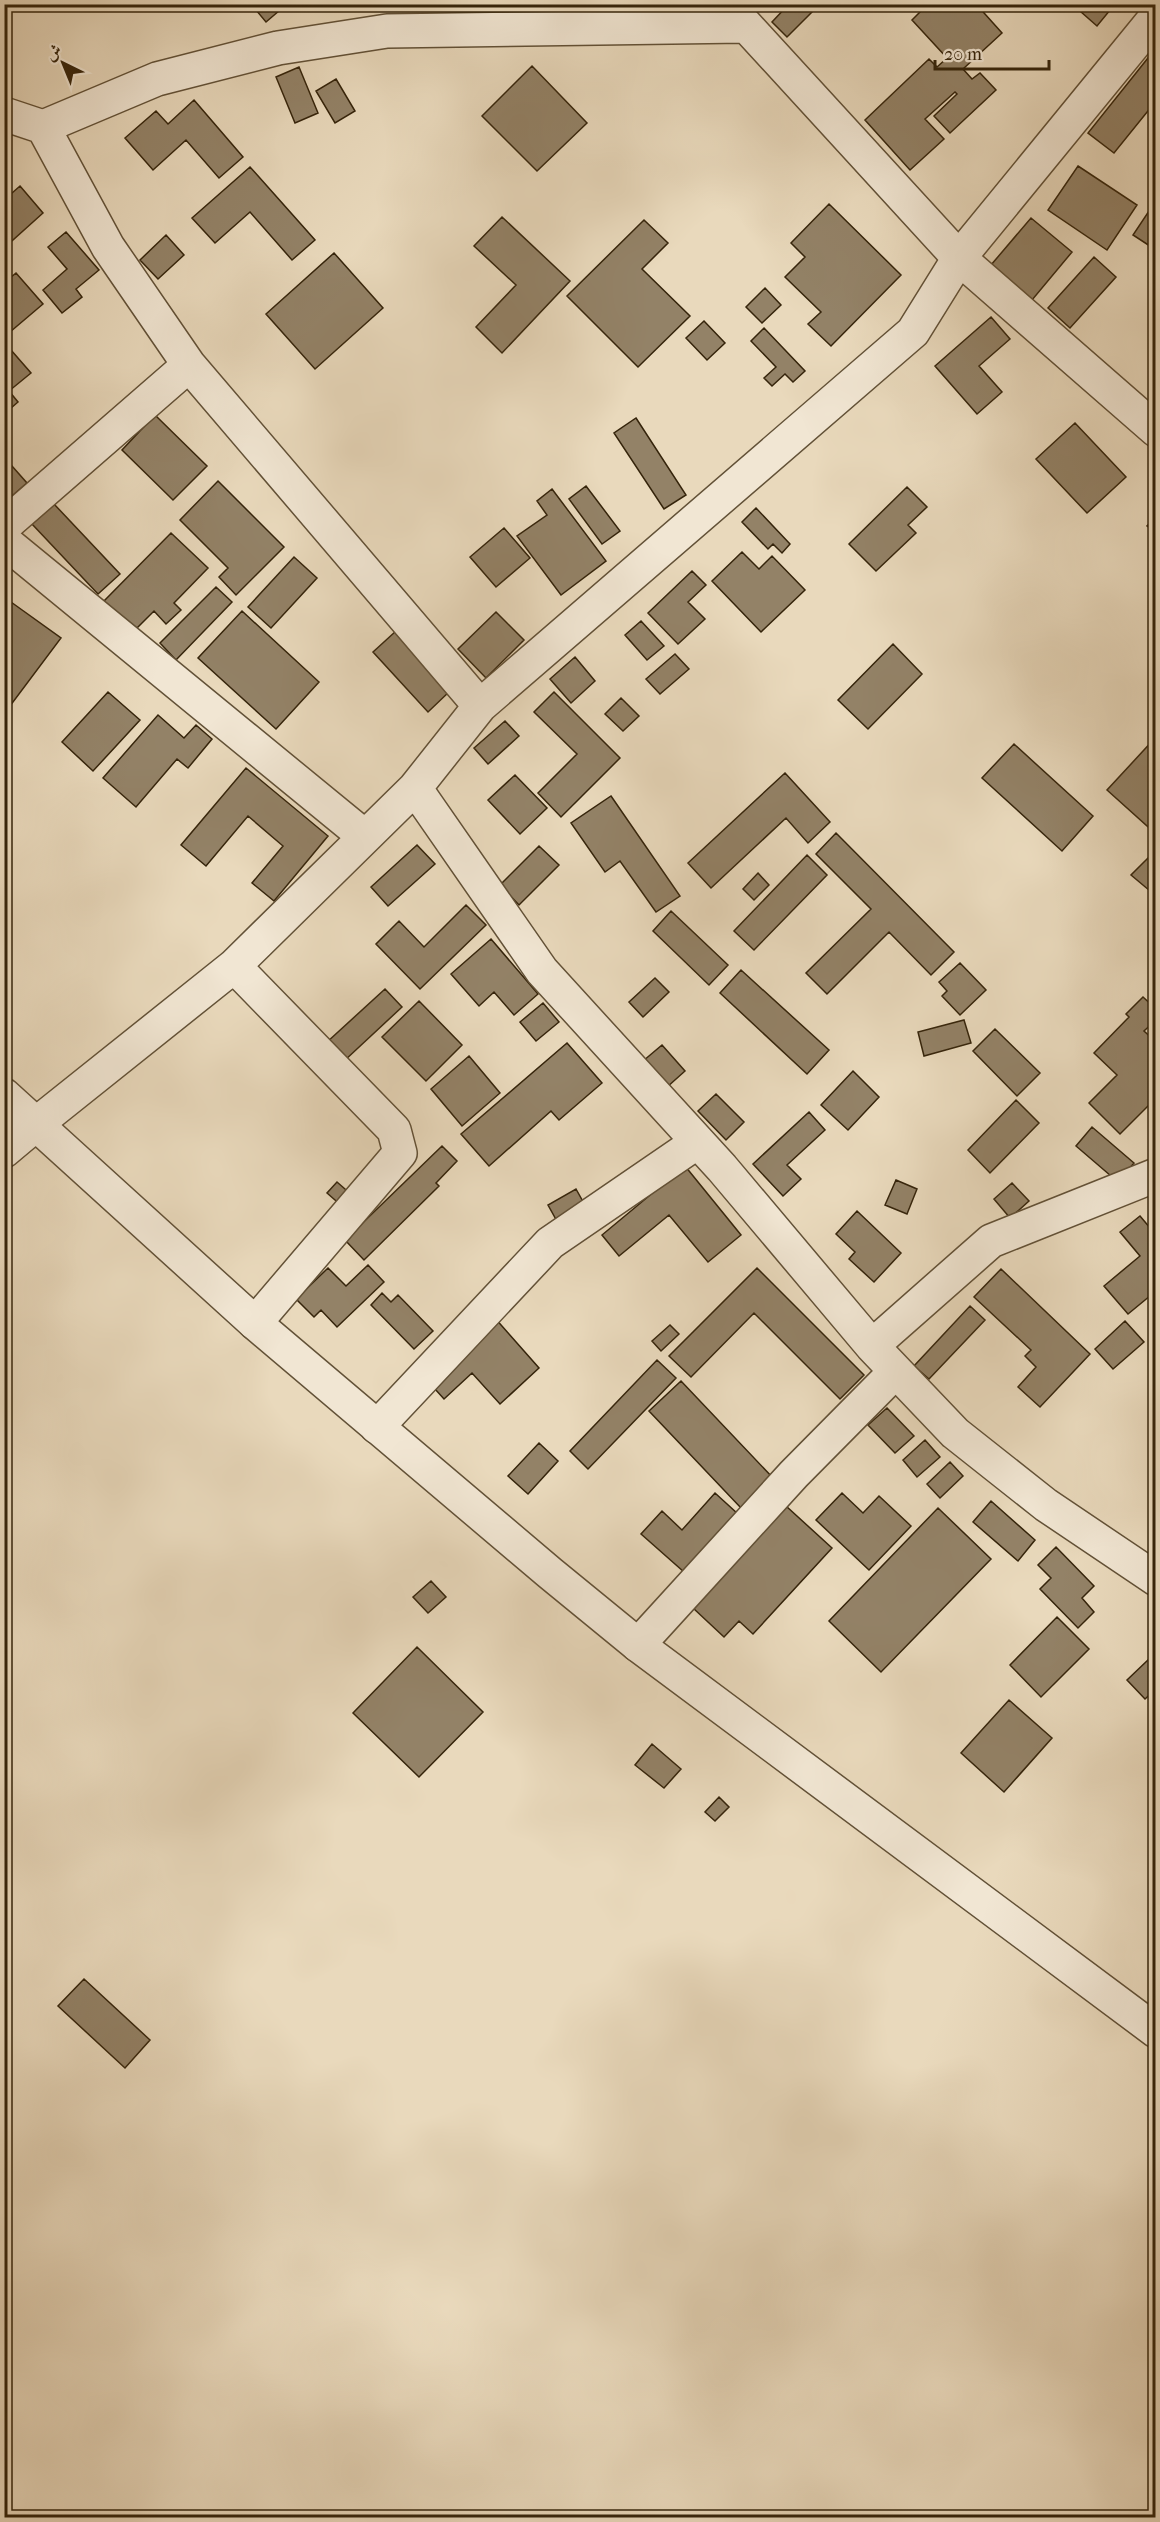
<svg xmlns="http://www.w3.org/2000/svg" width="1160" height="2522" font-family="'IM FELL French Canon',Amiri,serif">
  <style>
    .building { fill: #938267; stroke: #35240b; stroke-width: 1.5 }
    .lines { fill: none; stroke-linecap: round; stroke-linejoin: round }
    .minor-casing { stroke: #625137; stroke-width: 36 }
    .tertiary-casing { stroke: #625137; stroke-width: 36 }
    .minor { stroke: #f1e6d3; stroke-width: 33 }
    .tertiary { stroke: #f1e6d3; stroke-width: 33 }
  </style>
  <rect width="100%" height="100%" fill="#e9d9bc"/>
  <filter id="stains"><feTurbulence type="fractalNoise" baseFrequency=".00333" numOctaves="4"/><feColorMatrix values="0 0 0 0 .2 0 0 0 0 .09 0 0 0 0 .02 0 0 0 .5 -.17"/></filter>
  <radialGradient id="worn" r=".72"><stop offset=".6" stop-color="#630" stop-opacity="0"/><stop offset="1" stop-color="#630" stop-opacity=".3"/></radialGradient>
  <path class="building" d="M251,4H287L266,22Z
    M789,4H810L815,9L787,37L772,22Z
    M928,4H976L1002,33L963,69L972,79L980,73L996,90L950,133L934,116L957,94L955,92L925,119L944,139L910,170L865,120L929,59L937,67L947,58L912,20Z
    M1072,4H1115L1097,26Z
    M1156,48V101L1114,153L1088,133Z
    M532,66L587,123L537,171L482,116Z
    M299,67L318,113L295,123L276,77Z
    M336,79L355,111L335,123L316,91Z
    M194,100L243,157L219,178L186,140L153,170L125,138L156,111L168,124Z
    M1078,166L1137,205L1107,250L1048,210Z
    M250,167L315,240L292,260L250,212L215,243L192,218Z
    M20,186L43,213L4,248V200Z
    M829,204L901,275L831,346L808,324L821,312L785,277L805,257L791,243Z
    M1151,208L1156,211V250L1133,235Z
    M502,217L570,281L502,353L476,327L516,285L474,246Z
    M1031,218L1072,252L1032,300L991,265Z
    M644,220L668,243L642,269L690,316L638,367L567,296Z
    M66,232L99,270L76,289L82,297L62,313L43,290L67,269L48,247Z
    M166,235L184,255L158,279L140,260Z
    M334,253L383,308L315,369L266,314Z
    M1094,257L1116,277L1070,328L1048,308Z
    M16,273L43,304L10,332L4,325V283Z
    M765,288L781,305L762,323L746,307Z
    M991,317L1010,339L979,366L1002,392L977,414L935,366Z
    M704,321L725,343L707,360L686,338Z
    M764,328L805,371L793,382L785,374L772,386L764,378L776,367L751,341Z
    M4,342L31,373L9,391L18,402L4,414Z
    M155,415L207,466L173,500L122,450Z
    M636,418L686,495L664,509L614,433Z
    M1075,423L1126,477L1087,513L1036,459Z
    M4,457L27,483L4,503Z
    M218,481L284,547L236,595L219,577L228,568L180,520Z
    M586,486L620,531L602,544L569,499Z
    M907,487L927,507L908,525L916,533L876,571L849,544Z
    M552,489L606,561L561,595L517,536L547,515L537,501Z
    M54,504L120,574L98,594L32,524Z
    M756,508L790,544L782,553L773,544L768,549L742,522Z
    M1156,517V533L1147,526Z
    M504,528L530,558L496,587L470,557Z
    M171,533L208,568L174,603L181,610L166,624L154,611L133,632L103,602Z
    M742,552L759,569L772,556L805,590L761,632L712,581Z
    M294,557L317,578L271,628L248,607Z
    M692,571L706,585L688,602L705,619L678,644L648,613Z
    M216,587L232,602L176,660L160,643Z
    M4,597L61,638L4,714Z
    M242,611L319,682L276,729L198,658Z
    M496,612L524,640L486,678L458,649Z
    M641,621L664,646L647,660L625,635Z
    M396,631L451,690L428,712L373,652Z
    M893,644L922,674L868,729L838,700Z
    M675,654L689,669L660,694L646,679Z
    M575,657L595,681L571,703L550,679Z
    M108,692L140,720L93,771L62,742Z
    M554,692L620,758L561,817L538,793L577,754L534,712Z
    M621,698L639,716L623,731L605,714Z
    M158,715L184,738L196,725L212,739L188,768L177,759L136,807L103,778Z
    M505,721L519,736L488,764L474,748Z
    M1156,737V834L1107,790Z
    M1014,744L1093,816L1062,851L982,778Z
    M246,768L328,836L274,901L252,883L283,846L248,816L206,866L181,845Z
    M785,773L830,822L808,843L786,818L711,888L688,863Z
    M515,775L547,808L520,834L488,800Z
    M611,796L680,896L656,912L620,861L605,872L571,823Z
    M836,833L954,952L931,975L889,932L827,994L806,973L871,909L816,854Z
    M417,845L435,864L388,906L371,887Z
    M539,846L559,865L519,905L500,885Z
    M807,855L827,875L754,950L734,931Z
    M1151,855L1156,860V896L1131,875Z
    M758,873L769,885L754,900L743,889Z
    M466,905L486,925L420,989L376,944L399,921L424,947Z
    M671,911L728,965L709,985L653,931Z
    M491,939L538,994L514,1015L494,992L479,1006L451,974Z
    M960,963L986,990L960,1015L942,996L947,991L939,982Z
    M741,970L829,1050L807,1074L720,993Z
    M655,978L669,992L643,1017L629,1002Z
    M385,989L402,1007L343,1062L326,1043Z
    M1143,997L1156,1009V1020L1144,1031L1156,1042V1098L1120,1134L1089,1103L1117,1075L1094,1053L1129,1017L1126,1014Z
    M419,1001L462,1045L426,1081L382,1037Z
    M543,1003L559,1022L536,1041L520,1022Z
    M964,1020L971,1043L924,1056L918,1032Z
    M995,1029L1040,1073L1017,1096L973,1051Z
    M567,1043L602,1083L559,1120L551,1111L489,1166L461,1134Z
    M662,1045L685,1071L666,1088L643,1061Z
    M469,1056L500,1093L462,1126L431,1089Z
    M853,1071L879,1097L848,1130L821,1105Z
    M716,1094L744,1122L726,1140L698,1111Z
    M1016,1100L1039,1123L990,1173L968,1150Z
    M809,1112L825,1130L787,1165L801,1179L783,1196L753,1164Z
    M1092,1127L1134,1163L1118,1182L1076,1146Z
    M442,1146L457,1161L436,1183L439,1186L364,1260L345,1240Z
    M685,1166L741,1235L708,1262L669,1215L619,1256L602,1235Z
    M896,1180L917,1189L907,1214L885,1205Z
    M337,1182L353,1196L343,1207L327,1193Z
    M1012,1183L1029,1201L1010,1218L994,1199Z
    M576,1189L586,1207L558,1223L548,1205Z
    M857,1211L901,1253L874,1282L849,1259L855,1252L836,1234Z
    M1140,1216L1156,1235V1291L1128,1314L1104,1286L1140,1256L1120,1232Z
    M368,1265L384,1282L337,1327L321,1310L314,1317L296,1299L328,1268L346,1286Z
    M757,1268L864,1375L840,1399L754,1313L691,1377L669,1356Z
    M1001,1269L1090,1354L1040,1407L1018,1387L1036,1367L1025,1356L1031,1350L974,1297Z
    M382,1293L391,1302L398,1295L433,1331L414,1349L371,1305Z
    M970,1306L985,1320L929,1379L914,1366Z
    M494,1317L539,1368L500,1404L472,1373L444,1399L426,1379Z
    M1125,1321L1144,1342L1113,1369L1095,1349Z
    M670,1325L679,1334L661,1351L652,1341Z
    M657,1360L676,1378L588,1469L570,1451Z
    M681,1381L773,1478L741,1508L649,1411Z
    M887,1408L914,1436L895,1453L868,1425Z
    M925,1440L940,1457L917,1477L903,1460Z
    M539,1443L558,1461L528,1494L508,1476Z
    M950,1462L963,1476L940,1498L927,1484Z
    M715,1493L738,1514L684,1572L641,1534L662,1511L682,1530Z
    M842,1493L863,1513L879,1496L911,1526L869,1570L816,1520Z
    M991,1501L1035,1540L1018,1561L973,1522Z
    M786,1506L832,1548L753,1634L739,1621L724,1637L693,1608Z
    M938,1508L991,1559L881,1672L829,1621Z
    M1056,1547L1094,1586L1082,1598L1094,1612L1078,1628L1040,1589L1051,1578L1038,1565Z
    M431,1581L446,1597L428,1613L413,1597Z
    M1057,1617L1089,1649L1041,1697L1010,1665Z
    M417,1647L483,1712L419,1777L353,1713Z
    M1149,1659L1156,1665V1689L1145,1699L1127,1680Z
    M1009,1700L1052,1738L1004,1792L961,1753Z
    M652,1744L681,1769L664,1788L635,1765Z
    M719,1797L729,1807L715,1821L705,1812Z
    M84,1979L150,2040L125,2068L58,2006Z"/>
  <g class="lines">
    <defs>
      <path id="minor" d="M730,8L959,258L1156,430
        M4,114L43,127L157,79L278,48L387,31L744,26
        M43,127L108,247L189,365L480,706
        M4,526L189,365
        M4,541L364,836
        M415,788L542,971L722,1168L872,1346L955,1433L1046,1505L1156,1579
        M234,966L394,1130L400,1153L255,1323
        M35,1125L234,966L415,788L480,706L913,332L959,258L1156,17
        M872,1346L991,1241L1156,1175
        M377,1427L550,1243L696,1143
        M638,1645L794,1474L896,1371"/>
      <path id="tertiary" d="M4,1095L255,1323L550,1573L638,1645L1156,2031
        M4,1151L35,1125"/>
    </defs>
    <use href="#minor" class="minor-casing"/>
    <use href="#tertiary" class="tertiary-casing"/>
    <use href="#minor" class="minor"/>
    <use href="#tertiary" class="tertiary"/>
  </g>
  <rect width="1160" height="2522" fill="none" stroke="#e9d9bc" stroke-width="24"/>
  <rect x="6" y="6" width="1148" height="2510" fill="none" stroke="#35240b" stroke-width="3"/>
  <rect x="12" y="12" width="1136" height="2498" fill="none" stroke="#35240b" stroke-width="1.5"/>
  <g transform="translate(63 63) rotate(317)" stroke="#f1e6d3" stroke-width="4.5" paint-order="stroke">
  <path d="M0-4.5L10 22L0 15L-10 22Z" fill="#35240b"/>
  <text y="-9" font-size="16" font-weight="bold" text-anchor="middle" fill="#35240b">ش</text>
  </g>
  <path d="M935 60v9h114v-9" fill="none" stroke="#35240b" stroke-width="3"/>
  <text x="944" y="60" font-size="18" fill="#35240b" stroke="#f1e6d3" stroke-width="4.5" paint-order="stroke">20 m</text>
  <rect width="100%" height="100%" filter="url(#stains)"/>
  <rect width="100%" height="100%" fill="url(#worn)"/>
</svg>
